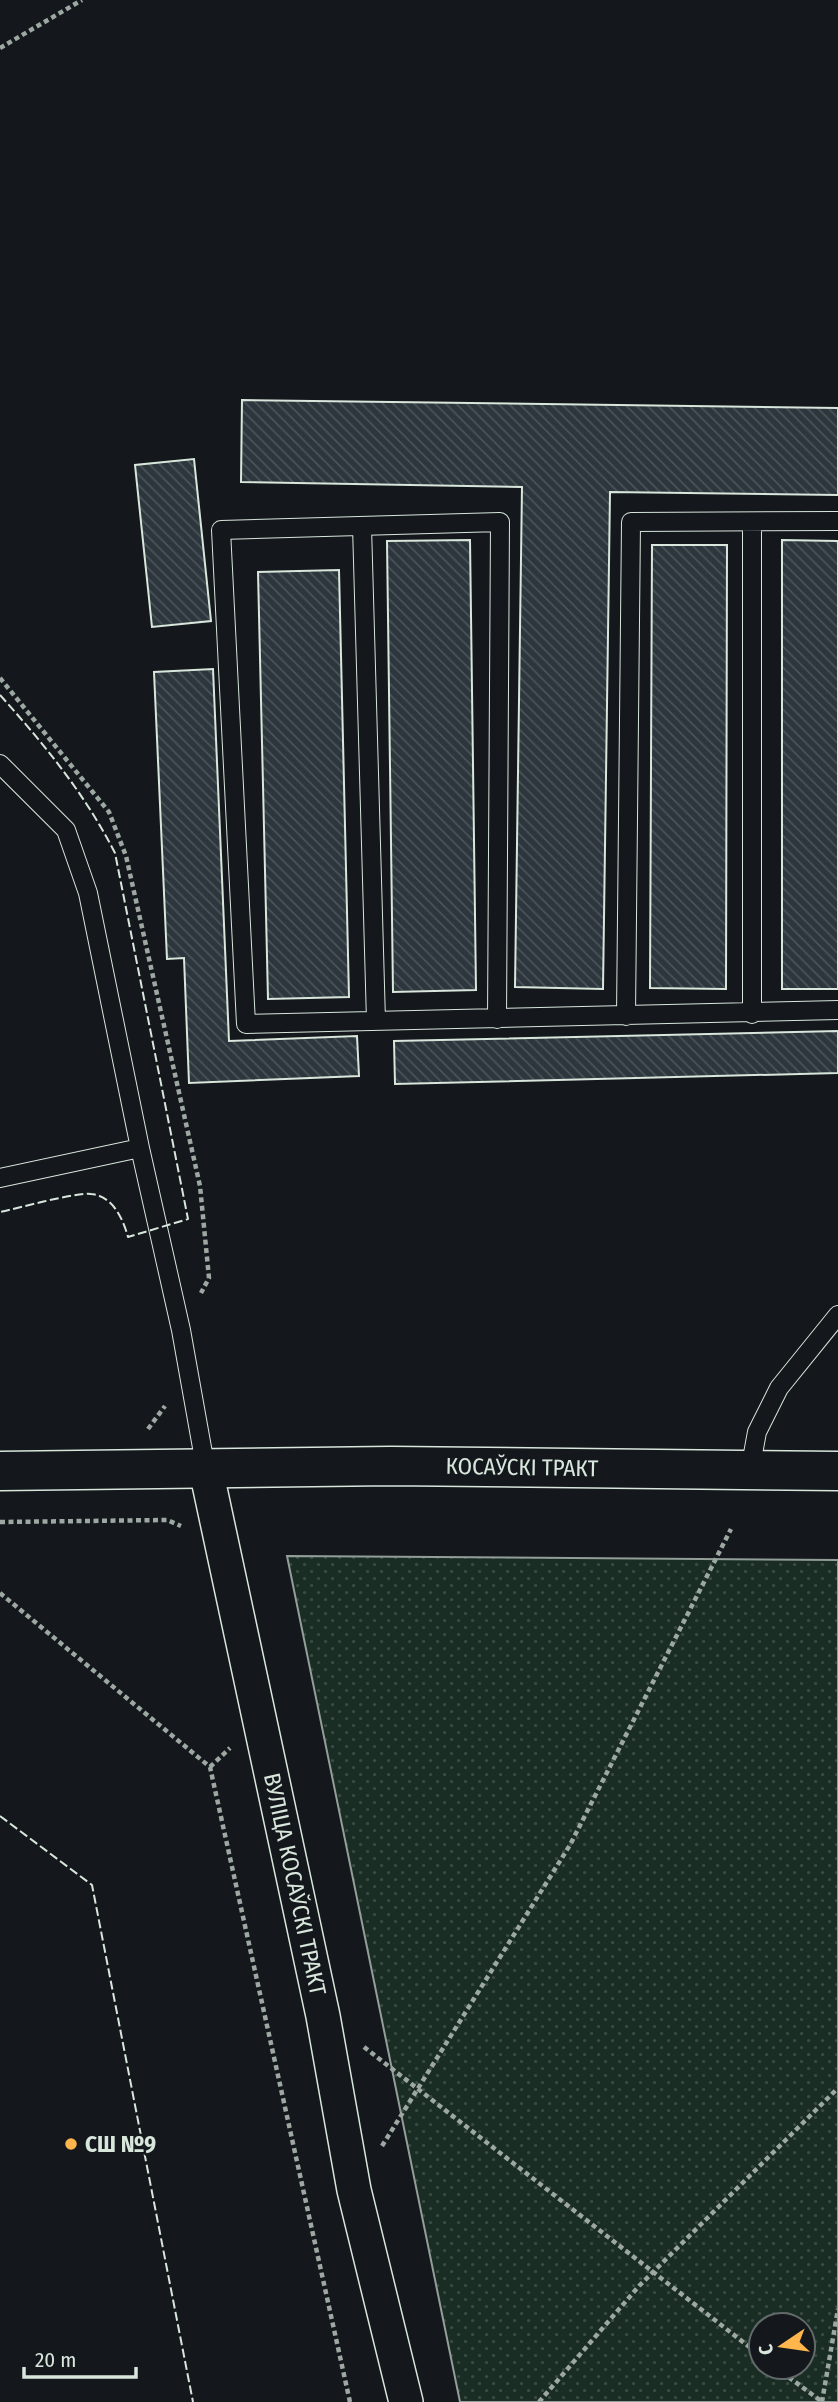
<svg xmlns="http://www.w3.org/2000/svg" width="838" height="2402" font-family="'Fira Sans Condensed',sans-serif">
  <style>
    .grass { fill: url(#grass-dots); stroke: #939e99; stroke-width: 2; fill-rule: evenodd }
    .building { fill: url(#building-back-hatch); stroke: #d8e6dc; stroke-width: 2 }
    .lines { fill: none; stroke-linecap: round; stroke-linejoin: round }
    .lane-casing { stroke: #d8e6dc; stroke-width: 20 }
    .street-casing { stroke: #d8e6dc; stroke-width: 36 }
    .secondary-casing { stroke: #d8e6dc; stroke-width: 41 }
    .path { stroke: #9da8a2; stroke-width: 4.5; stroke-dasharray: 5 3.5; stroke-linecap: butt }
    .lane { stroke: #14181c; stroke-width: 18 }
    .street { stroke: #14181c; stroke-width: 33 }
    .secondary { stroke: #14181c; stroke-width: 38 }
    .fence { stroke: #d8e6dc; stroke-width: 2; stroke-dasharray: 9 3.5; stroke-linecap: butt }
    .poi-dot { fill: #ffb74d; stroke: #14181c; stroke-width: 2.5 }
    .labels { text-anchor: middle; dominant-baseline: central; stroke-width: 5; stroke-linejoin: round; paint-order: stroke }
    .street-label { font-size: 23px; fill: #d8e6dc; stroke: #14181c }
    .poi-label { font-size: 23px; font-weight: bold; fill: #d8e6dc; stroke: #14181c; text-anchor: start }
  </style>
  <defs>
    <pattern id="grass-dots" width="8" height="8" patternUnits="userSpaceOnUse" patternTransform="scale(1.75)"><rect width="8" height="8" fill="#1a2d24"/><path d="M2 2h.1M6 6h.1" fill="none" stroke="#3b4b43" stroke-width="1.8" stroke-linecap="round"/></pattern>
    <pattern id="building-back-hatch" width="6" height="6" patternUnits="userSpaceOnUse" patternTransform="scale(1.75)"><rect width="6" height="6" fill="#2c363c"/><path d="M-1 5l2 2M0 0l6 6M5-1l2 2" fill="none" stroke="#4a5358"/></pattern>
  </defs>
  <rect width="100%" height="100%" fill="#14181c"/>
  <path class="grass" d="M287,1556L838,1560V2402H460ZM761,2325H803V2367H761Z"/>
  <path class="building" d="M242,400L838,408V495L610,492L603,989L515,987L522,487L241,482Z
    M194,459L211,621L152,627L135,465Z
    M470,540L476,990L393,992L387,541Z
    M782,540L838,541V989H782Z
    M652,545H727L726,989L650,988Z
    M339,570L349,997L268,999L258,572Z
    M213,669L229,1041L357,1036L359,1076L189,1083L184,958L167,959L154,672Z
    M838,1031V1073L395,1084L394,1041Z"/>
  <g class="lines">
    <defs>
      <path id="lane" d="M752,522V1014
        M362,526L376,1021
        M0,764L66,830L88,893L140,1148L181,1330L206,1470
        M626,1016L631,522L838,521
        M497,1019L500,522L221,530L246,1024L838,1010
        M0,1178L140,1148
        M750,1470L757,1432L779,1388L838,1315"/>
      <path id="street" d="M206,1470L323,2016L354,2190L406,2402"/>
      <path id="secondary" d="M0,1471L391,1466L838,1471"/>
    </defs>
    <use href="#lane" class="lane-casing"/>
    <use href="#street" class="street-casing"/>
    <use href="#secondary" class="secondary-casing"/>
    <path class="path" d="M0,48L82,0
      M0,678L109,812L126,856L200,1186L209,1278L201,1293
      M148,1429L165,1406
      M0,1522L167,1520L181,1526
      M0,1593L210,1767L350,2402
      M210,1767L230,1748
      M364,2047L761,2356
      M382,2146L570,1845L731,1529
      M775,2367L821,2401
      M539,2402L639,2286L838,2088
      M822,2402L838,2309"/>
    <use href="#lane" class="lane"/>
    <use href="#street" class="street"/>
    <use href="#secondary" class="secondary"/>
    <path class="fence" d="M0,695C44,744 85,794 115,853L188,1219L128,1237C123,1219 113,1196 91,1194C76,1192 19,1208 0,1212
      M0,1816L92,1885L193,2402"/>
  </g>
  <circle class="poi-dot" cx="71" cy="2144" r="7"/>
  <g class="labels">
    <g class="street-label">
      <text transform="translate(522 1467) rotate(1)">КОСАЎСКІ ТРАКТ</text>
      <text transform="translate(295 1884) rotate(78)">ВУЛІЦА КОСАЎСКІ ТРАКТ</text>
    </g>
    <g class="poi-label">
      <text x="85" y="2144">СШ №9</text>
    </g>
  </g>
  <g transform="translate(782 2346) rotate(257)"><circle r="33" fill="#14181c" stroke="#626a69" stroke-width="2"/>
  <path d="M0-5L12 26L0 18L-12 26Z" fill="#ffb74d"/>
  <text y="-10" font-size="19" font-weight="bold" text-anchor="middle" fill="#d8e6dc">С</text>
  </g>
  <path d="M24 2367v10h112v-10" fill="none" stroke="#d8e6dc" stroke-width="3.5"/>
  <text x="35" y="2367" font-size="21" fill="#d8e6dc" stroke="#14181c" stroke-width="5" paint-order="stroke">20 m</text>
</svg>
